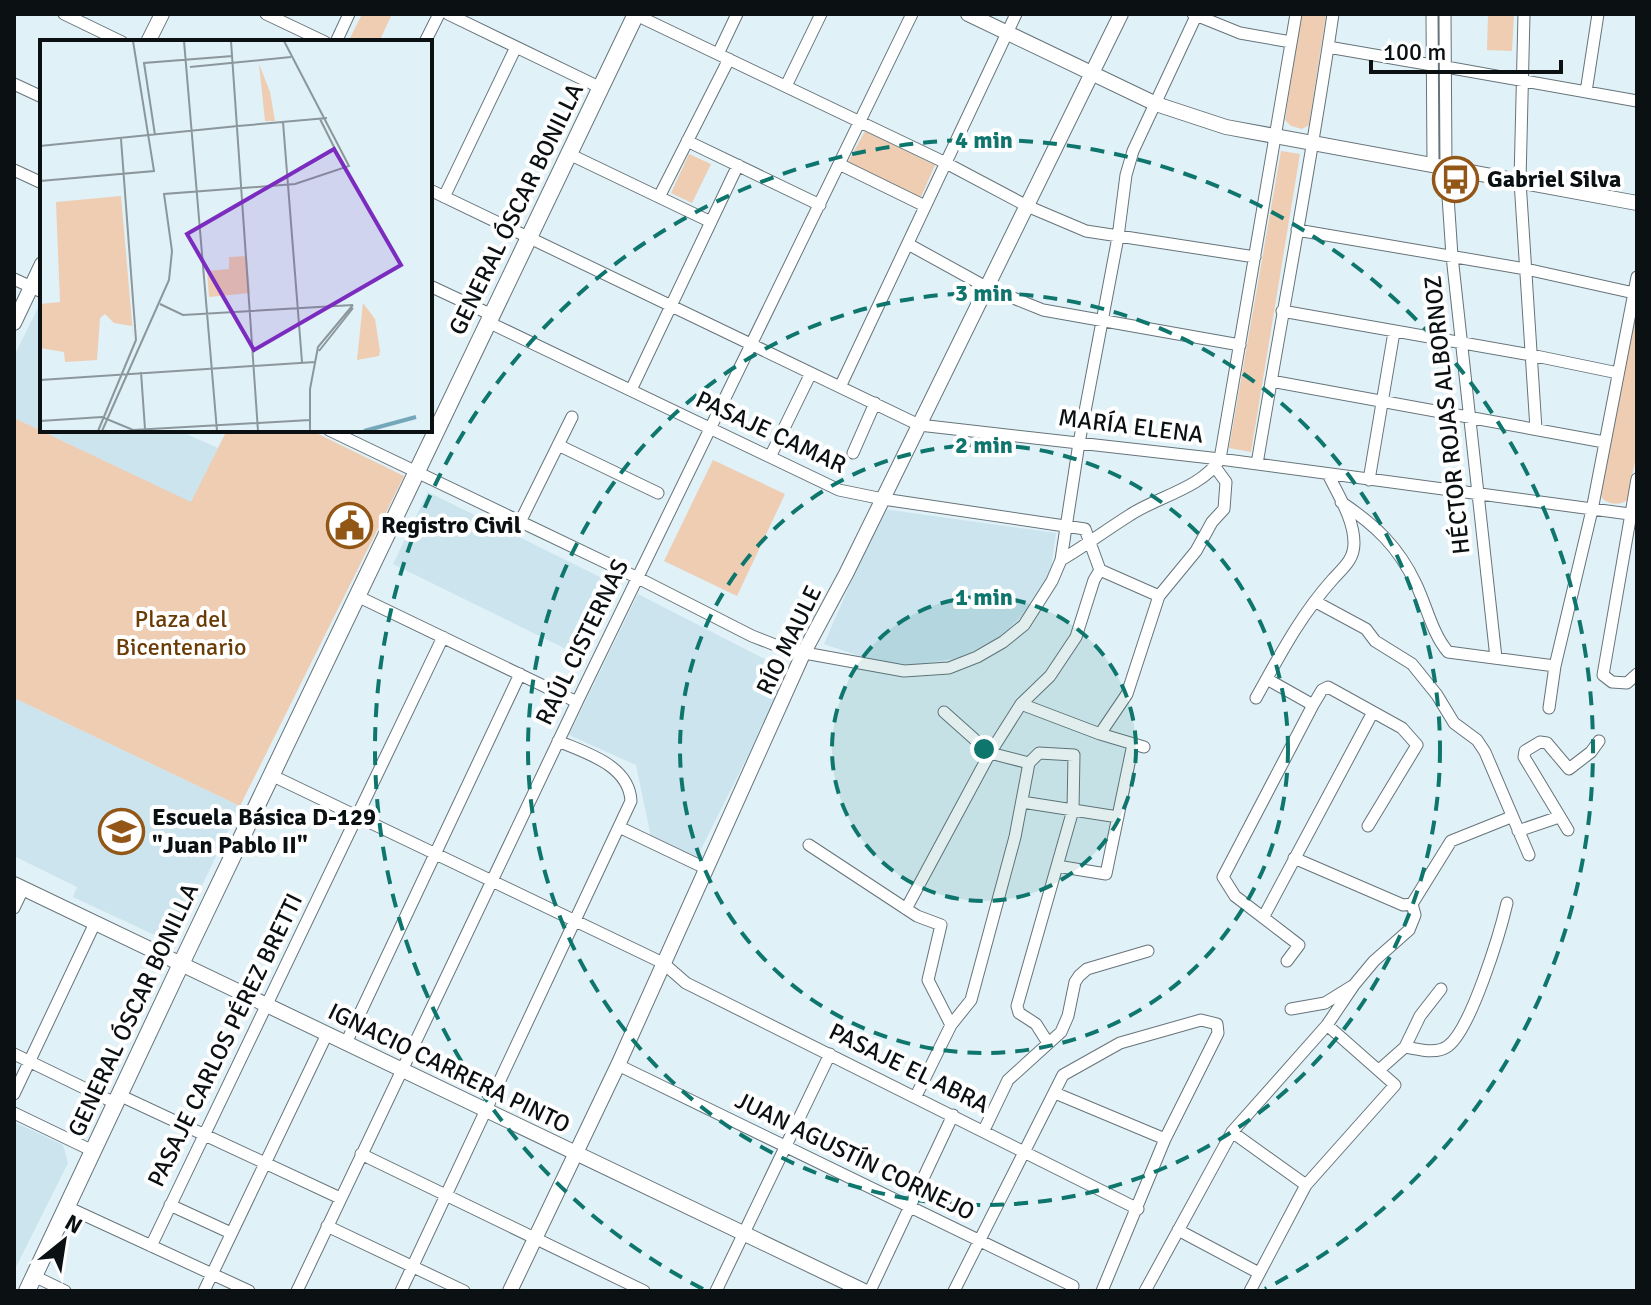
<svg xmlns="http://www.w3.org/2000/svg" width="1651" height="1305" font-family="Signika,sans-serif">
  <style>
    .built { fill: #cbe4ee }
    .green { fill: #eecdb2 }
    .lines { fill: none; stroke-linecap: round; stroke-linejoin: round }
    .minor-casing { stroke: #66747a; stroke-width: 13 }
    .tertiary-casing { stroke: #66747a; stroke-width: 16 }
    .secondary-casing { stroke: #66747a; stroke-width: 18 }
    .minor { stroke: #fff; stroke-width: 11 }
    .tertiary { stroke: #fff; stroke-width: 14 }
    .secondary { stroke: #fff; stroke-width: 16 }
    .ring { fill: none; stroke: #0f766e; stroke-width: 4; stroke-dasharray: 14 10 }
    .labels { text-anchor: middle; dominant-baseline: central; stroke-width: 8; stroke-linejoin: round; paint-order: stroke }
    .poi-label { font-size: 24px; font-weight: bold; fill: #0b1013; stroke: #fff; text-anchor: start }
    .street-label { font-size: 24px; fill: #0b1013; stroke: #fff }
    .park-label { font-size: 24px; fill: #6a3b05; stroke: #fff }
    .inset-river { fill: none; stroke: #74a7b9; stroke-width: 4 }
    .inset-road { fill: none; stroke: #8b979c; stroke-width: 2 }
    .view { fill: #7b2cbf; fill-opacity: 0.15; stroke: #7b2cbf; stroke-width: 4 }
    .inset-edge { fill: none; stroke: #0b1013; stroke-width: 4 }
    .centre { fill: #0f766e; stroke: #fff; stroke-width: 4 }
    .ring-label { font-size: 24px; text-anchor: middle; font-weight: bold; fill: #0f766e; stroke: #fff; stroke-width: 8; stroke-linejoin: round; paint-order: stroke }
  </style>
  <rect width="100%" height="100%" fill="#e0f1f7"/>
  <path class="built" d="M42,300V430H177L218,448L192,503L14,418V356Z
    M428,492L614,584L578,655L393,564Z
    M883,509L1056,533L1050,575L1029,608L1000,637L959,658L913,665L874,661L824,644Z
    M638,594L790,672L696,859L651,837L636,765L569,735Z
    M14,698L240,806L174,944L73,897L77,887L14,856Z
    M14,1122L63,1145L68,1163L14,1271Z"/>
  <path class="green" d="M362,14H392L379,42H348Z
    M1301,14H1326L1309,125L1302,129L1291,126L1285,120Z
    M1488,14H1514L1512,51L1487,50Z
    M865,131L935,165L921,197L848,162Z
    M1281,151L1300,154L1251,452L1229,448Z
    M689,154L711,164L692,203L671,193Z
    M1637,303V452L1627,500C1620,506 1607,504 1602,498L1600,491Z
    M14,418L191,502L227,430H310L404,476L240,806L14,698Z
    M713,460L785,494L737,596L664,561Z"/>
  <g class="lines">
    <defs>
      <path id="minor" d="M64,14L122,42
        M266,14L325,42
        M448,14L601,88
        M634,14L946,163L1027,206L1086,231L1255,257
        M1193,14L1240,33L1291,42
        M1432,14L1433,165
        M1445,14L1446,167L1452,256L1496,658
        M1524,14L1520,181L1536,429
        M336,42L349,14
        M425,42L439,14
        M1328,47L1432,65
        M718,54L737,14
        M1446,67L1637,101
        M14,84L42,97
        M786,86L821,14
        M1586,92L1598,14
        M687,141L820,205
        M569,154L711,222
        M839,164L925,206
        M14,170L42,183
        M430,190L919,425L1220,459L1637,515
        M444,197L516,47
        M659,197L729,59
        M1297,230L1526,269L1634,293
        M908,244L986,287L1043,310L1240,345
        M14,279L42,292
        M430,286L492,315
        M1282,311L1531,355L1618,373
        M488,322L839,490L883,499L1085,529L1100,570L1159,596
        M1271,381L1604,442
        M840,387L1016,14
        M631,390L738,165
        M329,430L638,578L752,636L788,650L904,671L949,668L977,657L1003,642L1024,625L1052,581L1061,560L1079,443L1118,237L1126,175L1133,151L1197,14
        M558,445L658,493
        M853,453L875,403
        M770,457L811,373
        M1257,464C1282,314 1311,165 1333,14
        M1637,479L1603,675L1612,682L1627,683L1637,674
        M1369,480L1394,332
        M1341,502C1375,525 1398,546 1416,584C1427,607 1432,633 1448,652L1555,666
        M520,522L572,417
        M1061,560C1085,546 1106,530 1130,515C1157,497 1202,488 1220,459L1296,14
        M357,596L577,702
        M1316,602L1366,629L1375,641L1412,664L1437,695L1454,723L1477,740L1485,752L1529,855
        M1267,679L1313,705
        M1256,698C1280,655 1300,616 1333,579C1343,568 1354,560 1354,543C1354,519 1338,495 1328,474
        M1021,704L1100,734L1144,747
        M1549,708L1555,666L1592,510L1637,277
        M944,712L990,753L1029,763L1039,753L1074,755L1073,810L1017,1006L1019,1013L1036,1024L1048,1043
        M1100,734L1127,694L1159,596L1196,551L1212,522L1224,509L1226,482L1215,467
        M271,775L663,963L686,983L1138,1209
        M1022,802L1118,817
        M619,827L707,869
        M1568,830L1524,757L1525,751L1540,742L1547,743L1569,769L1591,752L1599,741
        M1518,831L1559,817
        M809,845L917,916L941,925L928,980L951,1025
        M1294,858L1403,905L1412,904
        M1057,866L1106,874L1133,744
        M1412,904L1451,841L1511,817
        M14,908L23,889
        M906,909L990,753L1021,704L1050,676L1076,637L1094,580L1100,570
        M1264,916L1373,712
        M1287,961L1299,945L1235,896L1223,877L1313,705L1322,690L1328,687L1402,728L1417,745L1368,826
        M1291,1009L1325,1003L1354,985L1374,961L1409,930L1415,915L1412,904
        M346,1043L520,674
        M1405,1047L1420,1016L1441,989
        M14,1054L115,1103
        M618,1065L1073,1286
        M1379,1070L1405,1047C1418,1049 1436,1055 1448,1046C1471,1029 1500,933 1507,903
        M1055,1093L1165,1139
        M14,1094L95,923
        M119,1095L340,1198
        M916,1096L951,1025L971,1000L1015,837L1029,763
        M14,1113L93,1151
        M984,1130L1008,1080L1061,1032L1068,1016L1075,982L1079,976L1087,969L1148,951
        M1232,1132L1306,1185
        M361,1154L644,1291
        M170,1205L231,1233
        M67,1207L249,1291
        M327,1226L464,1291
        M1178,1230L1259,1273
        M151,1246L443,637
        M34,1276L65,1291
        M204,1291L327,1034
        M297,1291L577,702L912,14
        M401,1291L631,801C629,765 586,753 558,741
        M716,1291L830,1054
        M870,1291L953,1115
        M954,1291L1063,1075L1120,1043L1201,1020L1217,1024L1218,1033L1165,1139L1102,1291
        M1145,1291L1232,1132L1327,1025L1354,985
        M1250,1291L1306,1185L1395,1085L1327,1025"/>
      <path id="tertiary" d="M968,14L1156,104L1226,127L1637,203
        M148,42L162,14
        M14,323L42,264
        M14,884L864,1291
        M510,1291L618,1065L803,654L846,574L1121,14"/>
      <path id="secondary" d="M27,1291L181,964L636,14"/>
    </defs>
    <use href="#minor" class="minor-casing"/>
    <use href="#tertiary" class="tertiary-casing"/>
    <use href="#secondary" class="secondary-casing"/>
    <use href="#minor" class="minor"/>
    <use href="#tertiary" class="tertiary"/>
    <use href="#secondary" class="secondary"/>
  </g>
  <circle cx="984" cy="749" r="152" fill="#0f766e" fill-opacity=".12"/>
  <g class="ring">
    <circle cx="984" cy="749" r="152"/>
    <circle cx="984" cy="749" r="304"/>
    <circle cx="984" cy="749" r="456"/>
    <path d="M703 1289A609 609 0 1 1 1265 1289"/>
  </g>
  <defs>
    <symbol id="bus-ring" viewBox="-11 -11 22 22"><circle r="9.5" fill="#fff" stroke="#925717" stroke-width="1.5"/><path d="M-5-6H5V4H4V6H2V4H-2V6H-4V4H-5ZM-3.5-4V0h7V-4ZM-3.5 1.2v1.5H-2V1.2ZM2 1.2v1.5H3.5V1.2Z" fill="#925717"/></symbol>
    <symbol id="civic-ring" viewBox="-11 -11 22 22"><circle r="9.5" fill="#fff" stroke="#925717" stroke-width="1.5"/><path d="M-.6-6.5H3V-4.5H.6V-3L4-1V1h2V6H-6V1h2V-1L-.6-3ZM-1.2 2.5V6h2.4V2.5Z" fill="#925717"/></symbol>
    <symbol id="school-ring" viewBox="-11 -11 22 22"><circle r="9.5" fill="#fff" stroke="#925717" stroke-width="1.5"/><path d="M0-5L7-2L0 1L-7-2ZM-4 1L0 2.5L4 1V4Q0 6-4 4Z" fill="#925717"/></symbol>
  </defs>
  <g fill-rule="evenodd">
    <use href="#bus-ring" x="1430" y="154" width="51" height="51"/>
    <use href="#civic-ring" x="324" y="500" width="51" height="51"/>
    <use href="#school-ring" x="96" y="806" width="51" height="51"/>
  </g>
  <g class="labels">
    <g class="poi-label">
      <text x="1487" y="179">Gabriel Silva</text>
      <text x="381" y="525">Registro Civil</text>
      <text x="152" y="817">Escuela Básica D-129<tspan x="152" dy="28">"Juan Pablo II"</tspan></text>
    </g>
    <g class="street-label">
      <text transform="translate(516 209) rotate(-64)">GENERAL ÓSCAR BONILLA</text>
      <text transform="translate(1447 415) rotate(-96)">HÉCTOR ROJAS ALBORNOZ</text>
      <text transform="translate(1131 426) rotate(7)">MARÍA ELENA</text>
      <text transform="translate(771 432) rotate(25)">PASAJE CAMAR</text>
      <text transform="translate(789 640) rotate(-64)">RÍO MAULE</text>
      <text transform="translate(582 642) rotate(-64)">RAÚL CISTERNAS</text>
      <text transform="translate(133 1010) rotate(-65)">GENERAL ÓSCAR BONILLA</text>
      <text transform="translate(225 1040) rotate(-64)">PASAJE CARLOS PÉREZ BRETTI</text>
      <text transform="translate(449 1068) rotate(26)">IGNACIO CARRERA PINTO</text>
      <text transform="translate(909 1068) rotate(26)">PASAJE EL ABRA</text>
      <text transform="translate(855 1156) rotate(26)">JUAN AGUSTÍN CORNEJO</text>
    </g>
    <g class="park-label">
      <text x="181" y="619">Plaza del<tspan x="181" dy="28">Bicentenario</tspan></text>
    </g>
  </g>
  <g transform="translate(40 40)">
    <rect width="392" height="392" fill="#e0f1f7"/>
    <path d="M219,24L230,52L235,81H225ZM81,156L94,305L92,286L74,283L65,274L60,278L57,320L25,322L24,312L0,308V264L20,262L16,162ZM207,216L210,253L169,257L167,231L189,229V217ZM323,263L335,279L340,311L339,316L317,320Z" fill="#eecdb2"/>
    <path class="inset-river" d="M324,391L376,377"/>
    <path class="inset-road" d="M144,1L177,391M191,1L218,391M150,27L251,17M280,79L304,127M243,82L262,322M198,86L287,78M115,95L104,23L193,16M0,106L198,86M0,141L114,131L93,1M120,264L143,275L313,265M279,311L313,268M101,332L105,389M0,340L275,322M0,381L62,377L93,390L270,380M58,391L96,300L81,99M62,391L129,240L132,211L124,154L255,144L309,126L244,1M270,391V349L278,307L313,265"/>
    <path class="view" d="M294,109L361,225L214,310L147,194Z"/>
    <rect width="392" height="392" class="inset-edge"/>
  </g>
  <circle cx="984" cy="749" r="12" class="centre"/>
  <g class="ring-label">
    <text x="984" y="148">4 min</text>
    <text x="984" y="301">3 min</text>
    <text x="984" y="453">2 min</text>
    <text x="984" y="605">1 min</text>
  </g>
  <rect width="1651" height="1305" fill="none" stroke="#0b1013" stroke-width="32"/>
  <g transform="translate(64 1241) rotate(30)" stroke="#ffffff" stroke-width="6" paint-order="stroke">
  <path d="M0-6L14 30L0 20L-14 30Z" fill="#0b1013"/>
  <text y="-12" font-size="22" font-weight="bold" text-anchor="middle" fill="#0b1013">N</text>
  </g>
  <path d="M1371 60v12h190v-12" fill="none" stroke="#0b1013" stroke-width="4"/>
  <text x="1383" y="60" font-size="24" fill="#0b1013" stroke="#ffffff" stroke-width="6" paint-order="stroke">100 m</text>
</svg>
